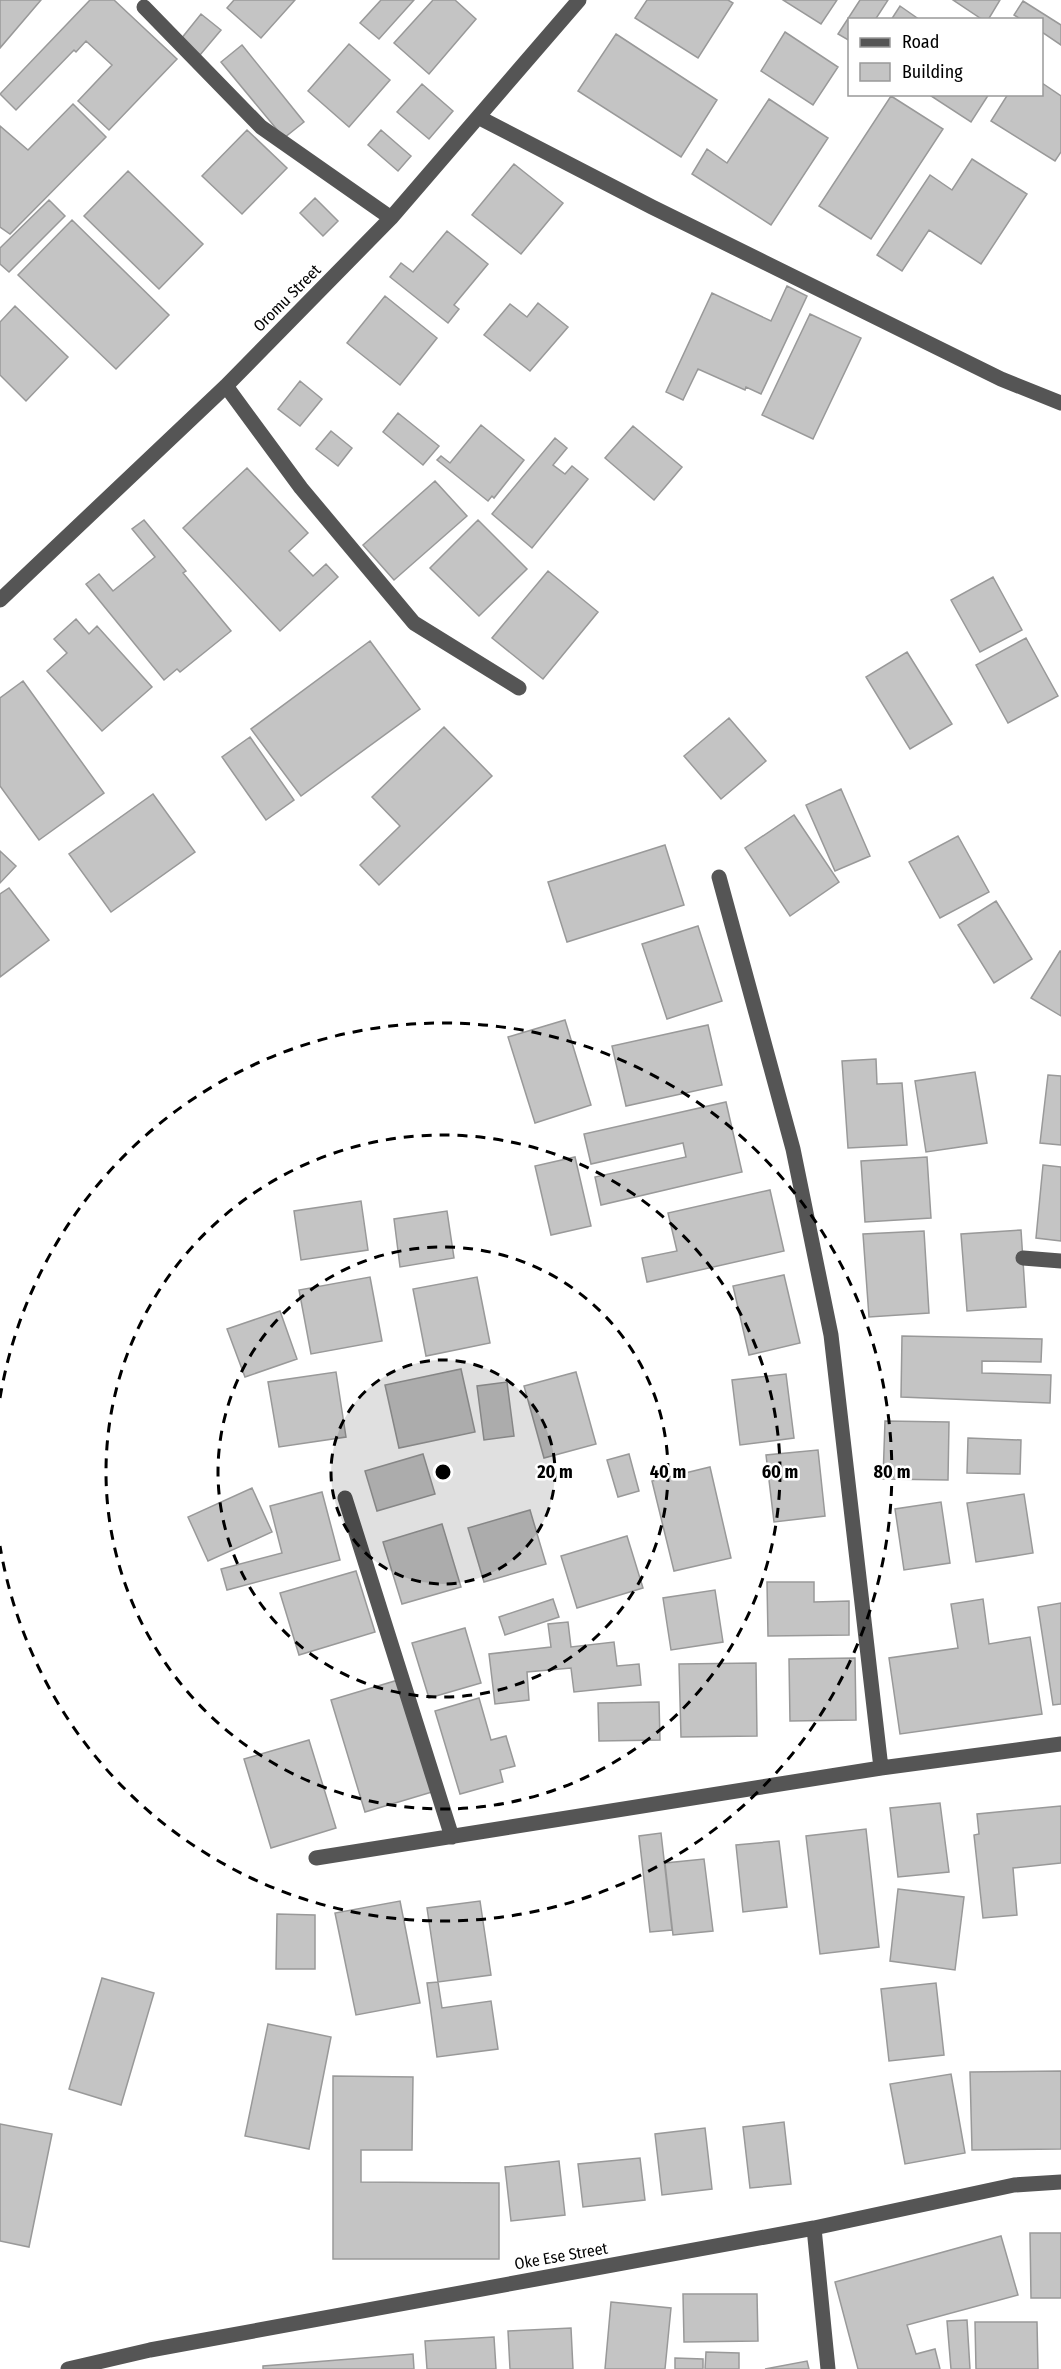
<svg xmlns="http://www.w3.org/2000/svg" width="1061" height="2369" font-family="'Fira Sans Condensed',sans-serif">
  <style>
    .building { fill: #c4c4c4; stroke: #999; stroke-width: 1.5 }
    .lines { fill: none; stroke-linecap: round; stroke-linejoin: round }
    .minor { stroke: #555; stroke-width: 15 }
    .ring { fill: none; stroke: #000; stroke-width: 3; stroke-dasharray: 10 8 }
    .labels { text-anchor: middle; dominant-baseline: central; stroke-width: 5; stroke-linejoin: round; paint-order: stroke }
    .street-label { font-size: 16px; fill: #000; stroke: #fff }
    .centre { fill: #000; stroke: #fff; stroke-width: 3 }
    .ring-label { font-size: 18px; text-anchor: middle; font-weight: bold; fill: #000; stroke: #fff; stroke-width: 5; stroke-linejoin: round; paint-order: stroke }
  </style>
  <rect width="100%" height="100%" fill="#fff"/>
  <path class="building" d="M0,0H41L0,48Z
    M90,0H114L177,59L109,130L78,101L112,65L86,41L76,52L74,50L16,110L0,94Z
    M234,0H295L261,38L227,8Z
    M381,0H414L379,39L360,23Z
    M433,0H455L476,19L429,74L394,43Z
    M647,0H728L733,3L698,58L635,18Z
    M783,0H837L821,24Z
    M860,0H888L875,20H850V41L838,34Z
    M953,0H1000L988,20H983Z
    M1023,1L1061,25V45L1042,32V20H1022L1014,15Z
    M900,6L920,20H891Z
    M201,14L221,30L200,55L181,39Z
    M785,32L838,67L813,105L761,71Z
    M616,34L717,100L681,157L578,91Z
    M349,44L390,80L349,127L308,91Z
    M242,45L304,122L284,138L221,62Z
    M1042,83L1061,96V152L1055,161L991,121L1008,94H1042Z
    M422,84L453,111L429,139L397,112Z
    M928,94H989L971,122Z
    M891,96L943,129L871,239L819,206Z
    M769,99L828,138L771,225L692,174L707,149L727,163Z
    M73,104L106,137L10,234L0,227V126L28,150Z
    M247,130L287,168L242,214L202,176Z
    M381,130L411,156L398,171L368,145Z
    M972,159L1027,194L981,264L929,230L902,271L877,255L930,175L952,190Z
    M514,164L563,203L521,254L472,215Z
    M128,171L203,244L159,289L84,216Z
    M315,198L338,221L323,236L300,213Z
    M49,200L65,216L9,272L0,264V248Z
    M72,220L169,315L116,369L18,275Z
    M447,231L488,264L454,305L459,309L448,323L390,277L401,263L413,272Z
    M787,286L807,296L761,394L746,387L745,390L698,369L683,400L666,392L712,293L771,321Z
    M385,296L437,338L400,385L347,343Z
    M538,303L568,327L530,371L484,335L510,304L527,317Z
    M15,306L68,357L26,401L0,375V322Z
    M810,314L861,338L813,439L762,415Z
    M300,381L322,399L300,426L278,409Z
    M398,413L439,446L423,465L383,432Z
    M481,425L524,460L494,498L492,496L488,501L437,460L441,456L450,463Z
    M633,426L682,467L654,500L605,458Z
    M331,431L352,448L338,466L316,449Z
    M555,438L567,448L553,465L565,474L572,466L588,479L532,548L492,514Z
    M247,468L308,533L289,551L313,576L326,564L338,577L280,631L183,528Z
    M435,481L467,516L394,580L363,545Z
    M144,520L186,571L183,573L231,631L180,672L177,669L164,680L86,584L99,574L113,591L155,557L132,529Z
    M478,520L527,569L479,616L430,568Z
    M548,571L598,612L543,679L492,638Z
    M993,577L1022,630L980,652L951,600Z
    M76,619L89,634L97,626L152,687L102,731L47,671L67,653L54,639Z
    M1026,638L1058,696L1008,723L976,665Z
    M370,641L420,709L301,796L251,729Z
    M907,652L952,724L910,749L866,677Z
    M23,681L104,793L39,840L0,786V698Z
    M729,718L766,761L721,799L684,756Z
    M444,727L492,776L379,885L360,865L400,826L372,797Z
    M250,737L294,800L266,820L222,757Z
    M841,789L870,856L835,871L806,805Z
    M153,794L195,852L111,912L69,854Z
    M794,815L839,882L790,916L745,848Z
    M958,836L989,892L940,918L909,862Z
    M665,845L684,905L567,942L548,882Z
    M0,851L16,866L0,883Z
    M9,888L49,940L0,977V894Z
    M996,901L1032,959L994,983L958,925Z
    M698,926L722,1001L667,1019L642,944Z
    M1060,951H1061V1016L1031,998Z
    M565,1020L591,1105L535,1123L508,1037Z
    M708,1025L722,1085L626,1106L612,1046Z
    M876,1059L877,1084L902,1083L907,1145L848,1148L842,1061Z
    M975,1072L987,1143L926,1152L915,1081Z
    M1048,1075L1061,1076V1145L1040,1143Z
    M726,1102L742,1172L601,1205L595,1177L686,1157L683,1143L591,1164L584,1134Z
    M575,1157L591,1226L551,1235L535,1166Z
    M927,1157L931,1218L865,1222L861,1161Z
    M1043,1165L1061,1167V1241L1036,1238Z
    M770,1190L784,1251L647,1282L642,1258L677,1251L668,1213Z
    M361,1201L368,1250L301,1260L294,1211Z
    M447,1211L454,1258L400,1267L394,1219Z
    M1021,1230L1026,1307L967,1311L961,1234Z
    M924,1231L929,1313L869,1317L863,1234Z
    M784,1275L800,1343L749,1355L733,1286Z
    M370,1277L382,1341L311,1354L299,1290Z
    M477,1277L490,1343L426,1356L413,1289Z
    M280,1311L297,1359L245,1377L227,1329Z
    M902,1336L1042,1339L1041,1362L982,1361V1373L1051,1375L1050,1403L901,1397Z
    M461,1369L475,1432L399,1448L385,1385Z
    M336,1372L346,1437L279,1447L268,1382Z
    M576,1372L596,1444L544,1458L524,1386Z
    M786,1374L794,1438L740,1445L732,1380Z
    M507,1382L514,1436L484,1440L477,1386Z
    M885,1421L949,1422L948,1480L883,1479Z
    M968,1438L1021,1440L1020,1474L967,1473Z
    M818,1450L825,1516L774,1522L766,1455Z
    M423,1454L435,1494L377,1511L365,1471Z
    M629,1454L639,1491L618,1497L607,1460Z
    M710,1467L731,1558L674,1571L652,1481Z
    M252,1488L272,1532L208,1561L188,1517Z
    M322,1492L340,1560L227,1590L221,1569L282,1553L270,1506Z
    M1024,1494L1033,1553L976,1562L967,1503Z
    M941,1502L950,1563L904,1570L895,1509Z
    M530,1510L546,1564L484,1582L468,1528Z
    M442,1524L461,1587L402,1604L383,1542Z
    M627,1536L643,1588L577,1608L561,1556Z
    M356,1571L375,1632L299,1655L280,1593Z
    M767,1582H814V1602L849,1601V1635L768,1636Z
    M715,1590L723,1642L671,1650L663,1598Z
    M553,1599L559,1617L505,1635L499,1617Z
    M983,1599L989,1644L1030,1637L1042,1714L900,1734L889,1658L958,1648L951,1604Z
    M1061,1603V1704L1053,1705L1038,1607Z
    M568,1622L571,1647L614,1642L617,1666L639,1664L641,1685L574,1692L571,1668L527,1672L529,1700L495,1704L489,1654L551,1647L548,1624Z
    M465,1628L481,1683L429,1698L412,1643Z
    M855,1658L856,1720L790,1721L789,1659Z
    M756,1663L757,1736L681,1737L679,1664Z
    M398,1680L432,1792L365,1812L331,1700Z
    M479,1698L491,1740L506,1736L515,1766L500,1770L503,1782L460,1794L435,1711Z
    M659,1702L660,1740L599,1741L598,1703Z
    M309,1740L336,1828L271,1848L244,1759Z
    M940,1803L949,1872L898,1877L890,1808Z
    M1061,1806V1863L1013,1868L1017,1915L983,1918L974,1835L979,1834L977,1814Z
    M866,1829L879,1947L820,1954L806,1836Z
    M661,1833L672,1930L650,1932L639,1836Z
    M779,1841L787,1907L743,1912L736,1845Z
    M704,1859L713,1931L673,1935L665,1863Z
    M898,1889L964,1897L955,1970L890,1961Z
    M400,1901L420,2003L356,2015L335,1913Z
    M480,1901L491,1975L438,1982L427,1908Z
    M277,1914L315,1915V1969H276Z
    M102,1978L154,1993L121,2105L69,2089Z
    M438,1982L442,2008L491,2001L498,2049L437,2057L427,1983Z
    M936,1983L944,2055L889,2061L881,1989Z
    M268,2024L331,2037L309,2149L245,2136Z
    M1061,2071V2149L972,2150L970,2072Z
    M951,2074L965,2153L905,2164L890,2084Z
    M333,2076L413,2077L412,2150H361V2182L499,2183V2259H333Z
    M784,2122L791,2184L750,2188L743,2127Z
    M0,2124L52,2134L29,2247L0,2241Z
    M705,2128L712,2189L662,2195L655,2134Z
    M640,2158L645,2200L583,2207L578,2164Z
    M559,2161L565,2215L511,2221L505,2167Z
    M1030,2233H1061V2298H1031Z
    M1001,2236L1018,2295L907,2325L916,2354L935,2349L940,2369H858L835,2282Z
    M683,2294H757L758,2341L684,2342Z
    M611,2302L671,2308L665,2369H605Z
    M967,2320L970,2369H951L947,2321Z
    M975,2322H1037L1038,2369H976Z
    M571,2328L573,2369H510L508,2331Z
    M494,2337L496,2369H427L425,2341Z
    M706,2352L739,2353V2369H705Z
    M413,2354L414,2369H263V2366Z
    M675,2358L703,2359V2369H675Z
    M807,2361L809,2369H765Z"/>
  <g class="lines">
    <path class="minor" d="M144,7L261,127L391,218
      M478,117L652,207L1001,379L1061,403
      M226,386L301,488L414,623L519,688
      M0,600L226,386L391,218L579,0
      M719,877L793,1149L831,1335L881,1768
      M1023,1258L1061,1261
      M345,1498L452,1837
      M316,1858L881,1768L1061,1744
      M814,2228L828,2369
      M68,2369L150,2350L814,2228L1014,2185L1061,2182"/>
  </g>
  <circle cx="443" cy="1472" r="112" fill="#000" fill-opacity=".12"/>
  <g class="ring">
    <circle cx="443" cy="1472" r="112"/>
    <circle cx="443" cy="1472" r="225"/>
    <circle cx="443" cy="1472" r="337"/>
    <path d="M0 1398A449 449 0 1 1 0 1546"/>
  </g>
  <g class="labels">
    <g class="street-label">
      <text transform="translate(287 298) rotate(-45)">Oromu Street</text>
      <text transform="translate(561 2256) rotate(-10)">Oke Ese Street</text>
    </g>
  </g>
  <circle cx="443" cy="1472" r="9" class="centre"/>
  <g class="ring-label">
    <text x="555" y="1478">20 m</text>
    <text x="668" y="1478">40 m</text>
    <text x="780" y="1478">60 m</text>
    <text x="892" y="1478">80 m</text>
  </g>
  <rect x="848" y="18" width="195" height="78" fill="#ffffff" stroke="#999999" stroke-width="1.5"/>
  <rect x="860" y="38" width="30" height="9" fill="#555555" stroke="#999999" stroke-width="1.5"/>
  <text x="902" y="48" font-size="18" fill="#000000">Road</text>
  <rect x="860" y="63" width="30" height="18" fill="#c4c4c4" stroke="#999999" stroke-width="1.5"/>
  <text x="902" y="78" font-size="18" fill="#000000">Building</text>
</svg>
